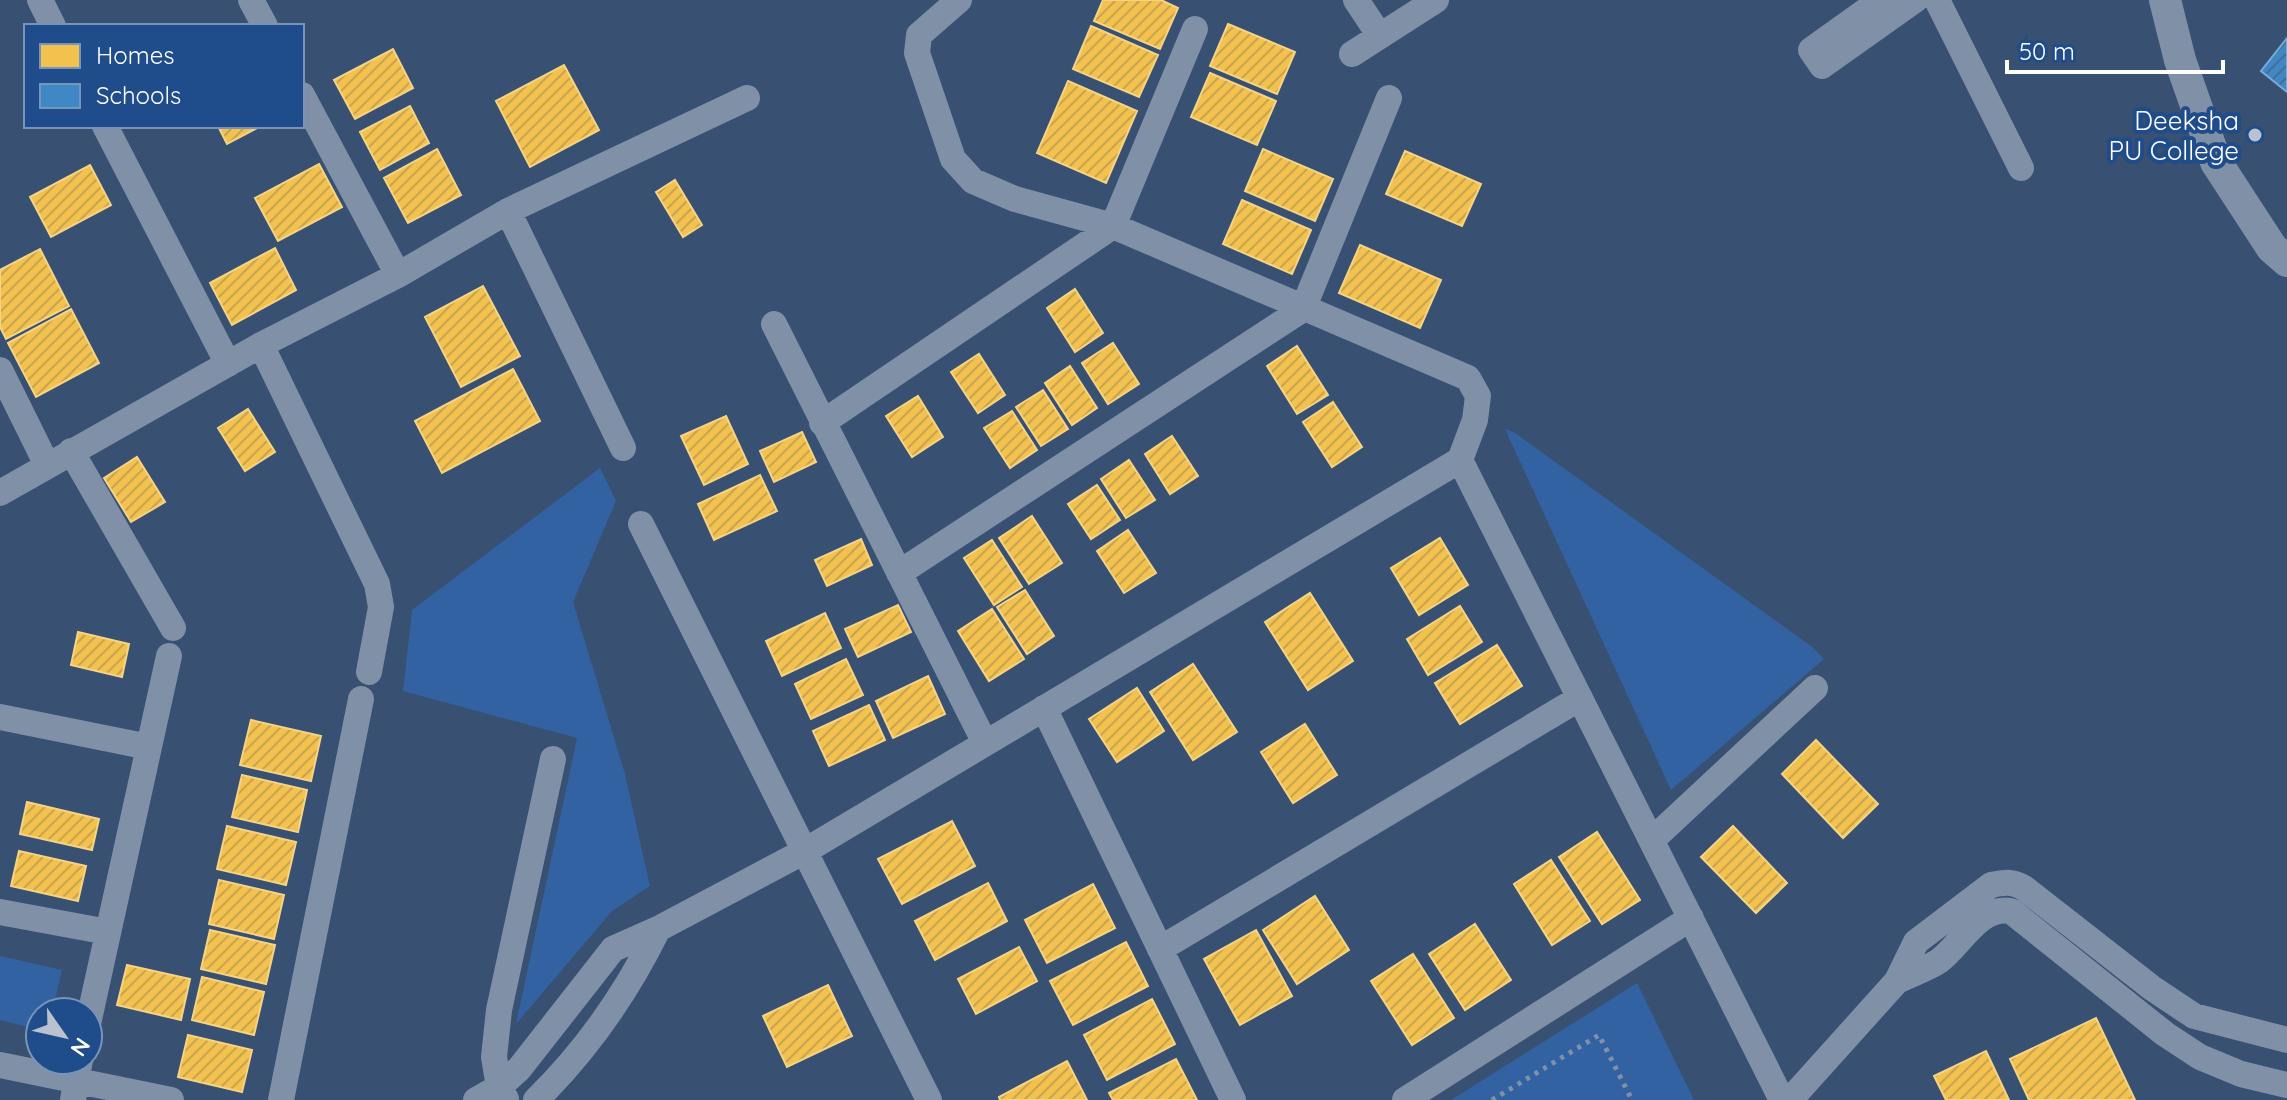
<svg xmlns="http://www.w3.org/2000/svg" width="2287" height="1100" font-family="Quicksand,sans-serif">
  <style>
    .green { fill: #3362a2 }
    .homes { fill: url(#homes-hatch); stroke: #f6d483; stroke-width: 2 }
    .schools { fill: url(#schools-hatch); stroke: #79acd6; stroke-width: 2 }
    .lines { fill: none; stroke-linecap: round; stroke-linejoin: round }
    .path { stroke: #7f90a7; stroke-width: 5; stroke-dasharray: 4 6; stroke-linecap: butt }
    .minor { stroke: #7f90a7; stroke-width: 26 }
    .tertiary { stroke: #7f90a7; stroke-width: 32 }
    .poi-dot { fill: #b9c2ce; stroke: #1f4c8b; stroke-width: 3 }
    .labels { text-anchor: middle; dominant-baseline: central; stroke-width: 8; stroke-linejoin: round; paint-order: stroke }
    .poi-label { font-size: 26px; fill: #fff; stroke: #1f4c8b; text-anchor: end }
  </style>
  <defs>
    <pattern id="homes-hatch" width="6" height="6" patternUnits="userSpaceOnUse" patternTransform="scale(2)"><rect width="6" height="6" fill="#f2c14e"/><path d="M-1 1l2-2M0 6l6-6M5 7l2-2" fill="none" stroke="#c8a44e"/></pattern>
    <pattern id="schools-hatch" width="6" height="6" patternUnits="userSpaceOnUse" patternTransform="scale(2)"><rect width="6" height="6" fill="#3f88c5"/><path d="M-1 1l2-2M0 6l6-6M5 7l2-2" fill="none" stroke="#447095"/></pattern>
  </defs>
  <rect width="100%" height="100%" fill="#385072"/>
  <path class="green" d="M1505,429L1515,433L1811,646L1824,659L1671,790Z
    M600,468L616,501L573,602L625,774L650,886L612,911L516,1024L577,738L403,691L412,610Z
    M0,956L62,970L52,1012H40V1030L0,1020Z
    M1637,983L1694,1100H1451Z"/>
  <path class="homes" d="M1103,0H1161L1178,8L1160,49L1094,21Z
    M1228,24L1295,52L1277,94L1210,66Z
    M1091,26L1158,55L1139,97L1073,69Z
    M393,49L413,88L355,119L334,80Z
    M564,65L599,130L530,167L496,101Z
    M1210,73L1276,101L1257,145L1191,117Z
    M1068,81L1137,111L1106,183L1037,153Z
    M410,106L429,143L380,170L360,132Z
    M218,126H261L227,144Z
    M437,149L461,195L408,223L384,178Z
    M1263,149L1333,179L1315,221L1245,191Z
    M1405,151L1481,184L1462,226L1386,194Z
    M319,164L342,207L278,241L255,198Z
    M90,165L111,205L51,237L30,197Z
    M675,180L702,225L683,237L656,192Z
    M1242,200L1311,230L1292,274L1223,244Z
    M1360,245L1441,280L1420,328L1339,293Z
    M275,248L296,290L232,325L210,283Z
    M40,249L69,306L6,339L0,327V270Z
    M483,286L520,356L461,387L425,317Z
    M1075,289L1103,333L1075,352L1047,308Z
    M71,309L99,363L36,397L8,343Z
    M1113,343L1139,384L1108,404L1082,363Z
    M1297,346L1328,395L1297,414L1267,366Z
    M979,354L1005,395L978,413L951,372Z
    M1070,366L1097,408L1072,425L1045,383Z
    M513,369L540,421L442,473L415,421Z
    M1043,390L1068,429L1041,446L1016,407Z
    M918,396L943,437L912,457L886,416Z
    M1333,402L1362,447L1332,467L1303,422Z
    M248,409L275,452L245,471L218,428Z
    M1012,411L1037,450L1010,468L984,428Z
    M726,416L748,464L704,485L681,436Z
    M802,432L816,462L774,482L760,451Z
    M1172,436L1198,476L1170,494L1145,454Z
    M137,457L165,502L131,522L104,478Z
    M1129,460L1155,500L1126,518L1101,479Z
    M760,475L777,511L714,540L698,504Z
    M1097,485L1120,520L1091,539L1068,504Z
    M1032,516L1062,563L1029,584L999,538Z
    M1128,530L1156,573L1124,593L1097,551Z
    M1440,538L1468,585L1419,615L1391,568Z
    M861,539L872,565L827,586L815,560Z
    M992,540L1022,587L994,605L964,558Z
    M1025,590L1054,636L1027,654L997,607Z
    M1310,593L1353,661L1308,690L1265,622Z
    M898,605L911,632L858,657L845,629Z
    M1460,606L1482,642L1428,675L1407,639Z
    M992,609L1024,659L989,681L958,631Z
    M825,613L841,648L782,676L766,641Z
    M78,632L129,644L122,677L71,665Z
    M1497,645L1522,686L1460,724L1435,683Z
    M846,659L863,695L811,719L795,684Z
    M1193,664L1237,732L1193,760L1150,692Z
    M928,676L945,714L893,738L876,701Z
    M1137,688L1164,731L1117,762L1089,719Z
    M869,705L885,740L829,766L813,731Z
    M251,720L321,736L311,781L240,765Z
    M1305,724L1337,775L1293,803L1261,752Z
    M1816,740L1878,804L1843,838L1782,774Z
    M242,775L307,790L298,832L232,817Z
    M27,802L99,819L92,850L20,834Z
    M952,821L975,866L902,904L878,859Z
    M227,826L296,842L286,885L217,869Z
    M1733,826L1787,883L1756,913L1701,857Z
    M1597,832L1640,900L1602,924L1559,857Z
    M19,851L86,866L78,901L11,886Z
    M1551,860L1590,921L1552,945L1514,884Z
    M219,880L284,895L274,939L209,924Z
    M988,883L1007,921L935,960L915,921Z
    M1093,884L1115,928L1047,963L1025,920Z
    M1315,896L1349,950L1297,984L1263,930Z
    M1475,924L1511,980L1465,1010L1429,954Z
    M210,930L275,945L266,984L201,969Z
    M1256,930L1292,996L1240,1025L1204,959Z
    M1126,942L1148,986L1073,1025L1050,981Z
    M1019,947L1037,981L976,1014L958,979Z
    M1413,954L1454,1018L1412,1045L1371,981Z
    M127,965L190,979L181,1020L117,1005Z
    M202,977L264,992L254,1035L192,1020Z
    M828,985L852,1036L787,1067L763,1016Z
    M1152,999L1175,1044L1107,1080L1084,1035Z
    M2096,1018L2135,1100H2029L2010,1059Z
    M188,1035L252,1050L242,1092L178,1077Z
    M1986,1051L2009,1100H1946L1934,1076Z
    M1176,1059L1197,1100H1113L1109,1093Z
    M1067,1061L1087,1100H1000L999,1097Z"/>
  <path class="schools" d="M2287,38V92L2261,71Z"/>
  <g class="lines">
    <path class="path" d="M1492,1100L1599,1035L1632,1100"/>
    <path class="minor" d="M40,0L53,26
      M251,0L265,26
      M959,0L919,35L917,53L953,159L973,181L1015,199L1113,226L1468,378L1478,396L1475,420L1460,460
      M1356,0L1380,36
      M1881,0L1811,50L1822,66L1915,0
      M1937,0L2021,168
      M1352,54L1436,0
      M302,95L398,275
      M105,126L228,364
      M508,211L623,448
      M774,324L985,743
      M261,345L377,584L381,607L369,672
      M0,370L47,465
      M822,423L1113,226L1195,29
      M71,451L173,628
      M0,493L261,345L398,275L508,211L747,98
      M641,524L929,1100
      M899,573L1303,309L1389,98
      M1044,708L1233,1100
      M0,717L149,747
      M1652,840L1815,688
      M0,912L108,932
      M1160,949L1580,698
      M1897,981C1911,974 1927,969 1939,961C1962,944 1978,906 2011,911L2165,1034L2200,1057L2241,1074L2287,1085
      M88,1024L169,656
      M0,1065L171,1100
      M506,1099L499,1087L494,1057L499,1010L553,759
      M73,1100L80,1060
      M281,1100L361,699
      M476,1100L499,1087L519,1069L613,949L658,929L805,851L1460,460L1782,1100
      M536,1100C586,1051 627,992 658,929
      M1405,1100L1691,918
      M1790,1100L1897,981L1916,942L1991,885C2005,882 2012,881 2024,888L2152,988L2194,1016L2287,1040"/>
    <path class="tertiary" d="M2165,0L2180,60L2216,162L2272,248L2287,261"/>
  </g>
  <circle class="poi-dot" cx="2255" cy="135" r="8"/>
  <g class="labels">
    <g class="poi-label">
      <text x="2239" y="120">Deeksha<tspan x="2239" dy="30">PU College</tspan></text>
    </g>
  </g>
  <rect x="24" y="24" width="280" height="104" fill="#1f4c8b" stroke="#7994b9" stroke-width="2"/>
  <rect x="40" y="44" width="40" height="24" fill="#f2c14e" stroke="#7994b9" stroke-width="2"/>
  <text x="96" y="64" font-size="24" fill="#ffffff">Homes</text>
  <rect x="40" y="84" width="40" height="24" fill="#3f88c5" stroke="#7994b9" stroke-width="2"/>
  <text x="96" y="104" font-size="24" fill="#ffffff">Schools</text>
  <g transform="translate(64 1036) rotate(124)"><circle r="38" fill="#1f4c8b" stroke="#7994b9" stroke-width="2"/>
  <path d="M0-6L14 30L0 20L-14 30Z" fill="#b9c2ce"/>
  <text y="-12" font-size="22" font-weight="bold" text-anchor="middle" fill="#ffffff">N</text>
  </g>
  <path d="M2007 60v12h216v-12" fill="none" stroke="#ffffff" stroke-width="4"/>
  <text x="2019" y="60" font-size="24" fill="#ffffff" stroke="#1f4c8b" stroke-width="6" paint-order="stroke">50 m</text>
</svg>
